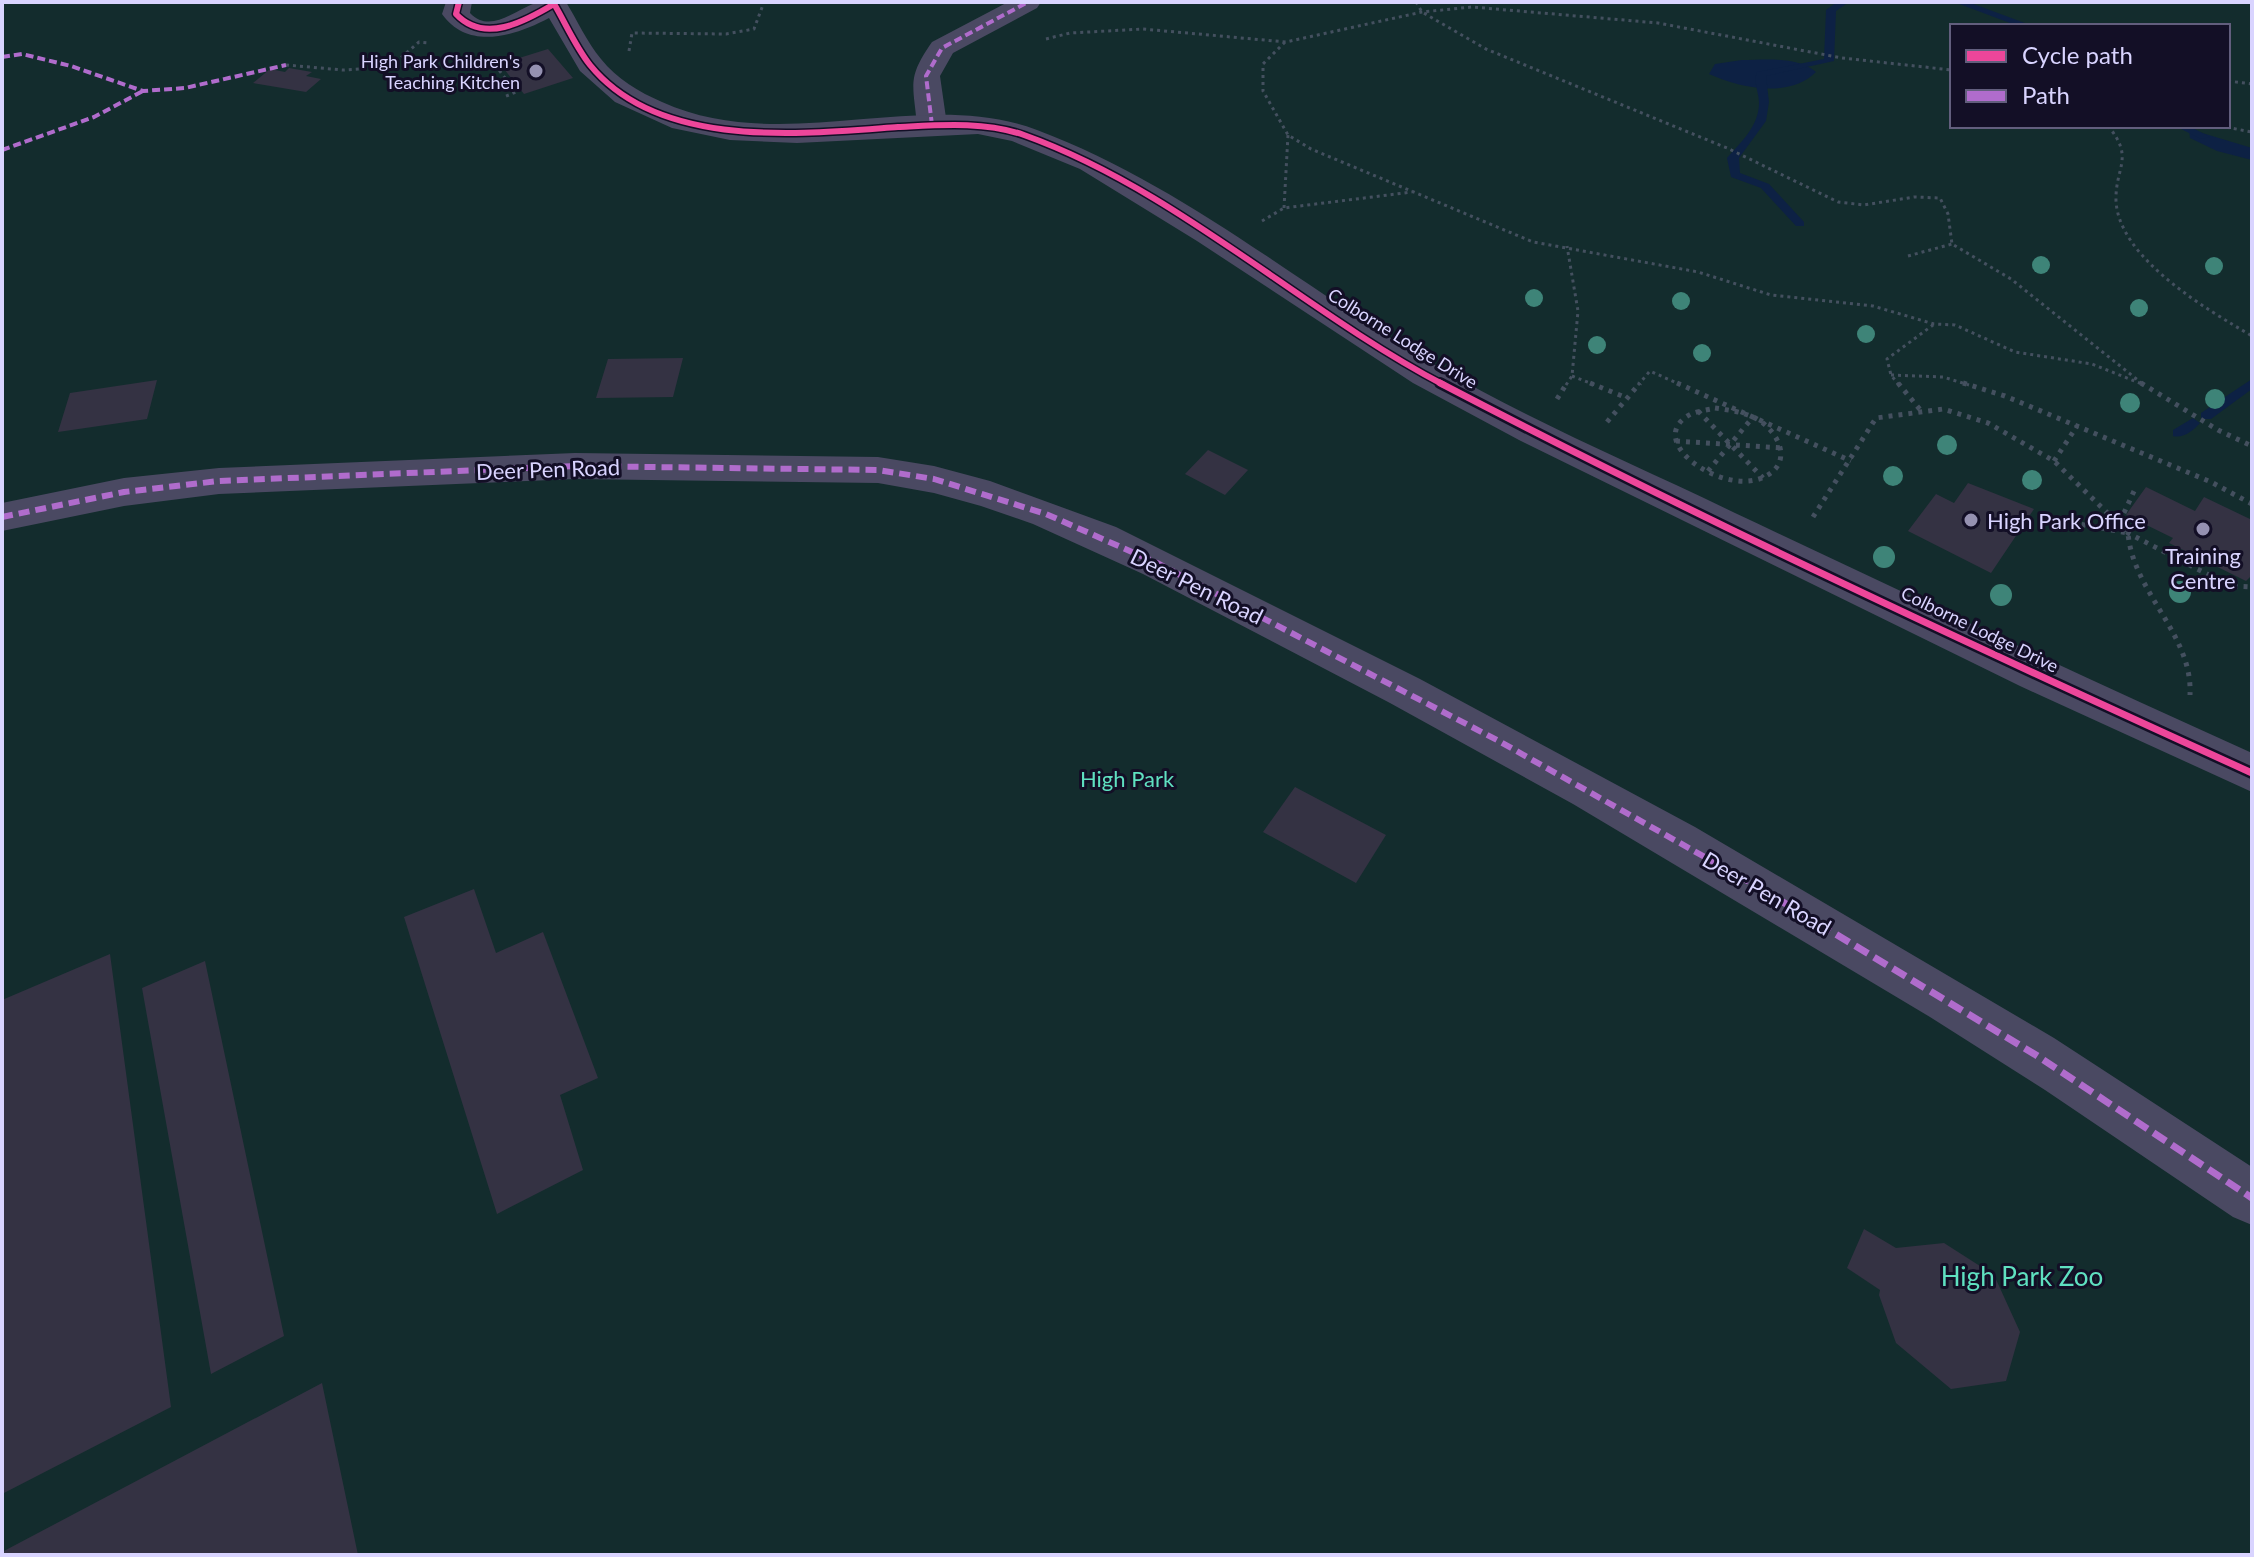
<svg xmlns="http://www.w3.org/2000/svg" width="2254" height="1557" font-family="Lato,sans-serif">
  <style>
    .green { fill: #132c2d; fill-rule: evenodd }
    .water { fill: #0d2144 }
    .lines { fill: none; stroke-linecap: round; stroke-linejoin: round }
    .stream { fill: #0d2144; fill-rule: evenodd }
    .building { fill: #343243 }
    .path-far1 { stroke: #44505f; stroke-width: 3; stroke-dasharray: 3 4; stroke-linecap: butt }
    .path { stroke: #44505f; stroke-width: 5; stroke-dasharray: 4 6; stroke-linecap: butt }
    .pedestrian { fill: #4a4962; fill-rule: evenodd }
    .minor { fill: #4a4962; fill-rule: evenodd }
    .quiet-far2 { stroke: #b06ccc; stroke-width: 4; stroke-dasharray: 8 4; stroke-linecap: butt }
    .quiet-far1 { stroke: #b06ccc; stroke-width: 6; stroke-dasharray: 11 6; stroke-linecap: butt }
    .quiet { stroke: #b06ccc; stroke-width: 7; stroke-dasharray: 15 7; stroke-linecap: butt }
    .cycleway-far1-casing { stroke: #130f26; stroke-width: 9 }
    .cycleway-casing { stroke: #130f26; stroke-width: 12 }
    .cycleway-far1 { stroke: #ed469a; stroke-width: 6 }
    .cycleway { stroke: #ed469a; stroke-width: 7 }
    .tree { fill: #3e8478 }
    .poi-dot { fill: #9591b1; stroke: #130f26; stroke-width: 3 }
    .labels { text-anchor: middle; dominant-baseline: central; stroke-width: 6; stroke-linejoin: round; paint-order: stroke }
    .far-poi-label { font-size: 18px; fill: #d9d4ff; stroke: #130f26; text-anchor: end }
    .far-street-label { font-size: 18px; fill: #d9d4ff; stroke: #130f26 }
    .street-label { font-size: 22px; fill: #d9d4ff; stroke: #130f26 }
    .poi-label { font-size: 22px; fill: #d9d4ff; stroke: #130f26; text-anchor: start }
    .park-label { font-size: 22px; fill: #5fe0c0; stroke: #130f26 }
    .near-park-label { font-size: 26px; fill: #5fe0c0; stroke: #130f26 }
  </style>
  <rect width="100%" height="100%" fill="#161421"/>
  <path class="green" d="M2,2H2252V1555H2ZM1952,26H2228V126H1952Z"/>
  <path class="water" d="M1742,60C1766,60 1797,56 1816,72C1789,99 1740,88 1709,74L1715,64Z
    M2189,129L2252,148V160L2217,151L2190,138Z"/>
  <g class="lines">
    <path class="stream" d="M1837,2H1849L1836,11L1834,61L1766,76L1769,102L1766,121L1739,158L1740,173L1769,184L1804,222V226H1796L1761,188L1731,177L1727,158C1741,142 1759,126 1759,103C1759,92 1753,83 1757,72L1824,59L1826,10Z
      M1954,2H1968L2033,26H2018Z
      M2175,126H2189L2210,137L2201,139Z
      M2252,379V389L2211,419H2201V413Z
      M2193,418L2200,423C2194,430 2183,439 2173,436V430Z"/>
  </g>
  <path class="building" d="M548,49L573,78L524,94L500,64Z
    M289,68L312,72L306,76L321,79L306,92L253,83L270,69L285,72Z
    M683,358L673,397L596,398L608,359Z
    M157,380L147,419L58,432L70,393Z
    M1208,450L1248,470L1225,495L1185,474Z
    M1968,483L2034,509L1991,573L1908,531L1936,494L1954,503Z
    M2146,487L2195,511L2204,497L2252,520V575L2246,581L2169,543L2173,538L2126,515Z
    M1295,787L1386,835L1356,883L1263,832Z
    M474,889L496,953L543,932L598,1078L560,1095L583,1170L497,1214L404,917Z
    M110,954L171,1407L2,1494V1000Z
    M205,961L284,1336L211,1374L142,988Z
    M1864,1229L1896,1248L1944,1243L1994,1275L2020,1332L2006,1381L1951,1389L1896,1343L1879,1295L1880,1290L1847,1268Z
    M322,1383L358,1555H2V1552Z"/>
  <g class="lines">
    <path class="path-far1" d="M1416,2L1422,12L1486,49L1727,148L1838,202L1864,205L1914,197L1940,198L1948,214L1952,244L2011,279L2144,385
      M1046,39L1070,33L1143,29L1286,42L1422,12L1472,7L1658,23L1842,58L1952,70
      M1285,42L1263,64V91L1288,135L1311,149L1533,242L1698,272L1771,295L1873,306L1934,324L1955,325L2015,352L2092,364L2142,384
      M629,51L632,33L726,34L754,29L764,2
      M286,65L343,70L390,67L419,42L430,43
      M495,65L516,92L504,97
      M2228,81L2252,84
      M2108,126C2135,158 2115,167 2116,201C2119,259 2208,310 2252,336
      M2220,126L2252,132
      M1284,208L1288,135
      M1262,221L1284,208L1412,192
      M1908,256L1952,244
      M1891,375L1943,377L1969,385
      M1572,376L1595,385
      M1566,385L1572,376L1578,311L1567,246
      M1638,385L1650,371L1681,385
      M1899,385L1891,375L1887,359L1933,325"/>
    <path class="path" d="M1590,383L1627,398
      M1677,383L1851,461
      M1898,383L1922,412
      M1963,383L2005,396L2211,482L2252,504
      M2141,383L2218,430L2252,446
      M1557,399L1567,383
      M1715,408C1729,410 1744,412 1757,419C1779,432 1794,463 1764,477C1723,497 1641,440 1691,414C1698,411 1708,410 1715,408Z
      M1698,411L1763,478
      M1607,422L1640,383
      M1676,441L1783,448
      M2054,461L2077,426
      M1708,471L1753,417
      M1813,517L1876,418L1943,409L1988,423L2054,461L2128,533L2230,586L2252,587
      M2062,521L2128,533C2133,593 2193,634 2190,695
      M2128,532L2123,515L2135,489"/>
    <path class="pedestrian" d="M1008,2H1041L1037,8L953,53L940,76L947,125L942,131L932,134L922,131L917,125C913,83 907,78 932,42Z
      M575,453L878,457L934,466L990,481L1116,527L1420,679L1695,827L2054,1038L2252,1167V1225L2233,1217L2045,1090L1930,1017L1573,804L1390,703L1143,574L1033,524L981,506L934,493L878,483L575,479L219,494L124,506L2,531V503L124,478L219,468Z"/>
    <path class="minor" d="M446,2H472L470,13C492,36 518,6 540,2C549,1 558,2 566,2C577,20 587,42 601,59C617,79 639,92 662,102C784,157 920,86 1037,130C1182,184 1304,289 1437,366C1532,422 1636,465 1735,513C1907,594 2079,675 2252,753V792L2020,686L1519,440L1413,383L1197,241L1080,169L1012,141L978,134L797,143L730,140L672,128L615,102L580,71L549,18C515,36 468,51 442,14Z"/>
    <path class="quiet-far2" d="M2,57L22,54L71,66L143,91L185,88L286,65
      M932,125L926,76L942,48L1028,2
      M2,150L94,117L143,91"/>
    <path class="quiet-far1" d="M2,517L124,492L219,481L575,466L878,470L934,479L1046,514L1157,563L1497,740L1765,891"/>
    <path class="quiet" d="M1761,889L2036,1055L2252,1198"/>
    <defs>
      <path id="cycleway-far1" d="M459,2L456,14C484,44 524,22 554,4
        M553,2C565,22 575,46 590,65C659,150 801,134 898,127C939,125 984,121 1024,135C1177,190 1301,310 1444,385"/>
      <path id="cycleway" d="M1440,383C1706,522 1979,649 2252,773"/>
    </defs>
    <use href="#cycleway-far1" class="cycleway-far1-casing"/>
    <use href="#cycleway" class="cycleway-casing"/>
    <use href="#cycleway-far1" class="cycleway-far1"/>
    <use href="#cycleway" class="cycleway"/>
  </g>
  <g class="tree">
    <circle cx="2041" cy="265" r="9"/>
    <circle cx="2214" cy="266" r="9"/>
    <circle cx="1534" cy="298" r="9"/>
    <circle cx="1681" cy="301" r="9"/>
    <circle cx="2139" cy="308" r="9"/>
    <circle cx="1866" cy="334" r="9"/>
    <circle cx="1597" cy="345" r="9"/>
    <circle cx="1702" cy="353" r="9"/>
    <circle cx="2215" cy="399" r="10"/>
    <circle cx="2130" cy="403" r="10"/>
    <circle cx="1947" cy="445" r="10"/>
    <circle cx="1893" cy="476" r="10"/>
    <circle cx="2032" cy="480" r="10"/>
    <circle cx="1884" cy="557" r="11"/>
    <circle cx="2180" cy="592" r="11"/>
    <circle cx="2001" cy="595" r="11"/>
  </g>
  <g class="poi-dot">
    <circle cx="536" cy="71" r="8"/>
    <circle cx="1971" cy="520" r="8"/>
    <circle cx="2203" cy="529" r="8"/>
  </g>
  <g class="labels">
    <g class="far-poi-label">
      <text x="520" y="61">High Park Children's<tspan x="520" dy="21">Teaching Kitchen</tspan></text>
    </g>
    <g class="far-street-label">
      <text transform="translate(1403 338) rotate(32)">Colborne Lodge Drive</text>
      <text transform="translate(1980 629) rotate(26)">Colborne Lodge Drive</text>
    </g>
    <g class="street-label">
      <text transform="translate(548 469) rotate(-2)">Deer Pen Road</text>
      <text transform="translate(1197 586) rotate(26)">Deer Pen Road</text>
      <text transform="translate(1767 893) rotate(30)">Deer Pen Road</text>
    </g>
    <g class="poi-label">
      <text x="1987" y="520">High Park Office</text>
      <text x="2203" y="555" text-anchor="middle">Training<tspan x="2203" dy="25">Centre</tspan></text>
    </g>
    <g class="park-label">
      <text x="1127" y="778">High Park</text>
    </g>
    <g class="near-park-label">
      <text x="2022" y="1276">High Park Zoo</text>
    </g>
  </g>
  <rect width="2254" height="1557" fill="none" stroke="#d9d4ff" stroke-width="8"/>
  <rect x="1950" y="24" width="280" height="104" fill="#130f26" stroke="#625e7d" stroke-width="2"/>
  <rect x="1966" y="50" width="40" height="12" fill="#ed469a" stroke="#625e7d" stroke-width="2"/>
  <text x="2022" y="64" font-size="24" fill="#d9d4ff">Cycle path</text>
  <rect x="1966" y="90" width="40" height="12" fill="#b06ccc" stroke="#625e7d" stroke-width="2"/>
  <text x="2022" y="104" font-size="24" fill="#d9d4ff">Path</text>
</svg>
